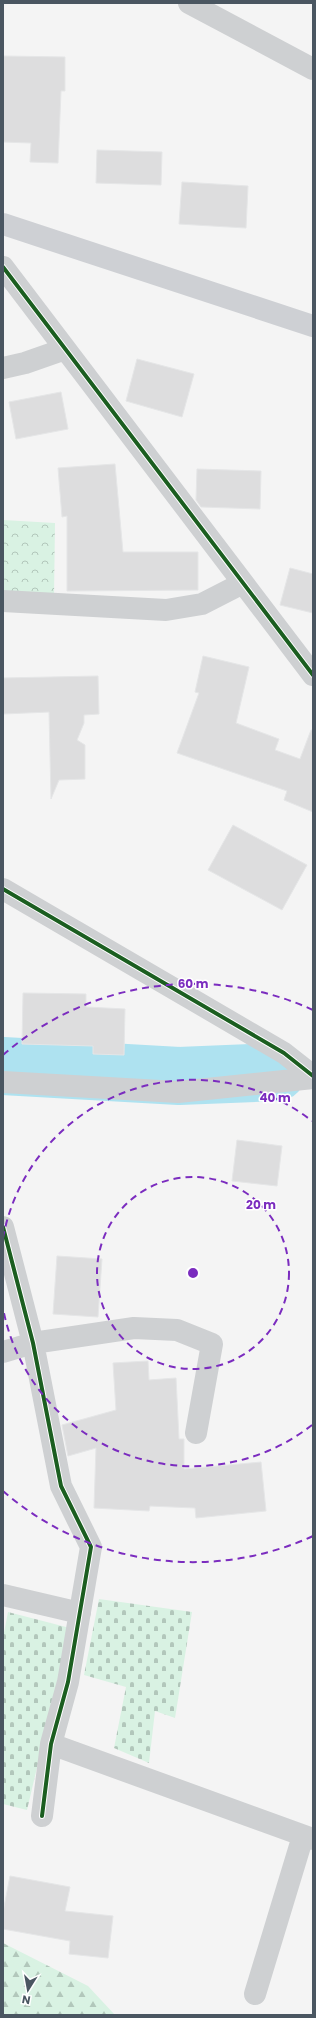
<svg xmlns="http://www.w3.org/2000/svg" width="316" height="2018" font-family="Poppins,sans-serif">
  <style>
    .forest { fill: url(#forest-firs) }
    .cemetery { fill: url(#cemetery-stones) }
    .park { fill: url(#park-crowns) }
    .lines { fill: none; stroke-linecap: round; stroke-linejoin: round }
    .river { stroke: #aee2f0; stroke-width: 58 }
    .building { fill: #ddddde; stroke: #e5e6e7 }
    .street { stroke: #ced0d2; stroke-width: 22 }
    .secondary { stroke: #ced0d4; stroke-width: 22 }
    .cycleway-casing { stroke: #fff; stroke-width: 6 }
    .cycleway { stroke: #1b5e20; stroke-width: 4 }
    .ring { fill: none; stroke: #7b2cbf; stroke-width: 2; stroke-dasharray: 7 5 }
    .centre { fill: #7b2cbf; stroke: #fff; stroke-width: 2 }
    .ring-label { font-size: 12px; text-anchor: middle; font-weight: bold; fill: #7b2cbf; stroke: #fff; stroke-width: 3; stroke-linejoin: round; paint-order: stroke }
  </style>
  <defs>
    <pattern id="forest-firs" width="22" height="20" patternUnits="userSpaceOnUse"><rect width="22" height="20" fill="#d9f2e3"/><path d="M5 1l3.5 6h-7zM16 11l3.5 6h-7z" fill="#b2c7bb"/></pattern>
    <pattern id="cemetery-stones" width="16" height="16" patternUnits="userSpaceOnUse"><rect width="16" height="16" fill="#d9f2e3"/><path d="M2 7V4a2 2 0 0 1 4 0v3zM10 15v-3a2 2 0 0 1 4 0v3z" fill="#b2c7bb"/></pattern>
    <pattern id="park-crowns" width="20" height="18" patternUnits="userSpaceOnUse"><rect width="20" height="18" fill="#d9f2e3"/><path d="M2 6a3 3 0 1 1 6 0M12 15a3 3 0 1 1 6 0" fill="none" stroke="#b2c7bb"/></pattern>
  </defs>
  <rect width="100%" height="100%" fill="#f4f4f4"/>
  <path class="forest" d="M3,1943L88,1986L115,2015H3Z"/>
  <path class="cemetery" d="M99,1599L192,1612L175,1718L155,1711L149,1763L114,1748L126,1687L84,1675Z
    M8,1612L70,1628L27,1810L3,1804V1638Z"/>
  <path class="park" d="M3,520L55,523L54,597L3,594Z"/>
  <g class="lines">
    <path class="river" d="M3,1066L179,1076L277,1072"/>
  </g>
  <path class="building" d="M3,56L65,57V91H61L58,163L30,162L31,143L3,142Z
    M97,150L162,152L161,185L96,183Z
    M182,182L248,186L246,228L179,224Z
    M137,359L194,374L182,417L126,401Z
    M61,392L68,429L16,439L9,402Z
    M115,464L123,552H198V590L67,591V516L62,517L58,468Z
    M197,469L261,471L260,509L201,507L196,500Z
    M290,568L313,574V613L280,605Z
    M203,656L249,667L236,723L279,739L275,750L300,759L311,730H313V812L284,800L287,791L177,753L199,693L195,692Z
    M98,676L99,714L84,715V723L77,740L85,745V779L59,780L51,799L49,712L3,714V678Z
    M233,825L307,865L282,910L208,870Z
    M23,993L86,994V1007L125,1009L124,1055L93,1054V1046L22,1044Z
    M237,1140L282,1146L277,1186L232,1181Z
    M57,1256L102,1259L98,1317L53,1314Z
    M148,1361L149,1380L176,1378L179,1439H184V1469L261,1462L266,1511L196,1518L195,1508L150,1506L149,1511L94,1508L96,1448L68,1456L62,1425L116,1410L113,1363Z
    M10,1876L70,1887L65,1911L113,1916L108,1958L69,1954L70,1941L3,1929V1912Z"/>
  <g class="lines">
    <path class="street" d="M189,3L313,69
      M3,267L313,675
      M3,368L25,363L65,349
      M3,601L166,610L202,604L243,583
      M3,889L284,1053L313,1076
      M3,1082L178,1092L313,1078
      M3,1227L33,1343L61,1486L91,1547L68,1682L51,1744L42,1816
      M3,1352L33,1343L134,1328L177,1330L212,1344L196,1433
      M3,1595L80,1613
      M51,1744L313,1839
      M255,1994L303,1836"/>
    <path class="secondary" d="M3,224L313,326"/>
    <defs>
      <path id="cycleway" d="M3,267L313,675
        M3,889L284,1053L313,1076
        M3,1227L33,1343L61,1486L91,1547L68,1682L51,1744L42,1816"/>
    </defs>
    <use href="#cycleway" class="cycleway-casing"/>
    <use href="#cycleway" class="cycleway"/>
  </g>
  <g class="ring">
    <circle cx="193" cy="1273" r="96"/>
    <path d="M312 1425A193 193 0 0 1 3 1308M3 1238A193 193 0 0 1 312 1121"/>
    <path d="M313 1536A289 289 0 0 1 3 1491M3 1055A289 289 0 0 1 313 1010"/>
  </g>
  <circle cx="193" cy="1273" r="6" class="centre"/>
  <g class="ring-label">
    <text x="193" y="988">60 m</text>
    <text x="275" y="1102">40 m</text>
    <text x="261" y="1209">20 m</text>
  </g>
  <rect width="316" height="2018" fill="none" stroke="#4a5661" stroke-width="8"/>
  <g transform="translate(28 1990) rotate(191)" stroke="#ffffff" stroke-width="3" paint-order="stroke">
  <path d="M0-3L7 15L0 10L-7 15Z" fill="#4a5661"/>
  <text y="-6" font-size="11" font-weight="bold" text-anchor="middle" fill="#4a5661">N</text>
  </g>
</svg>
